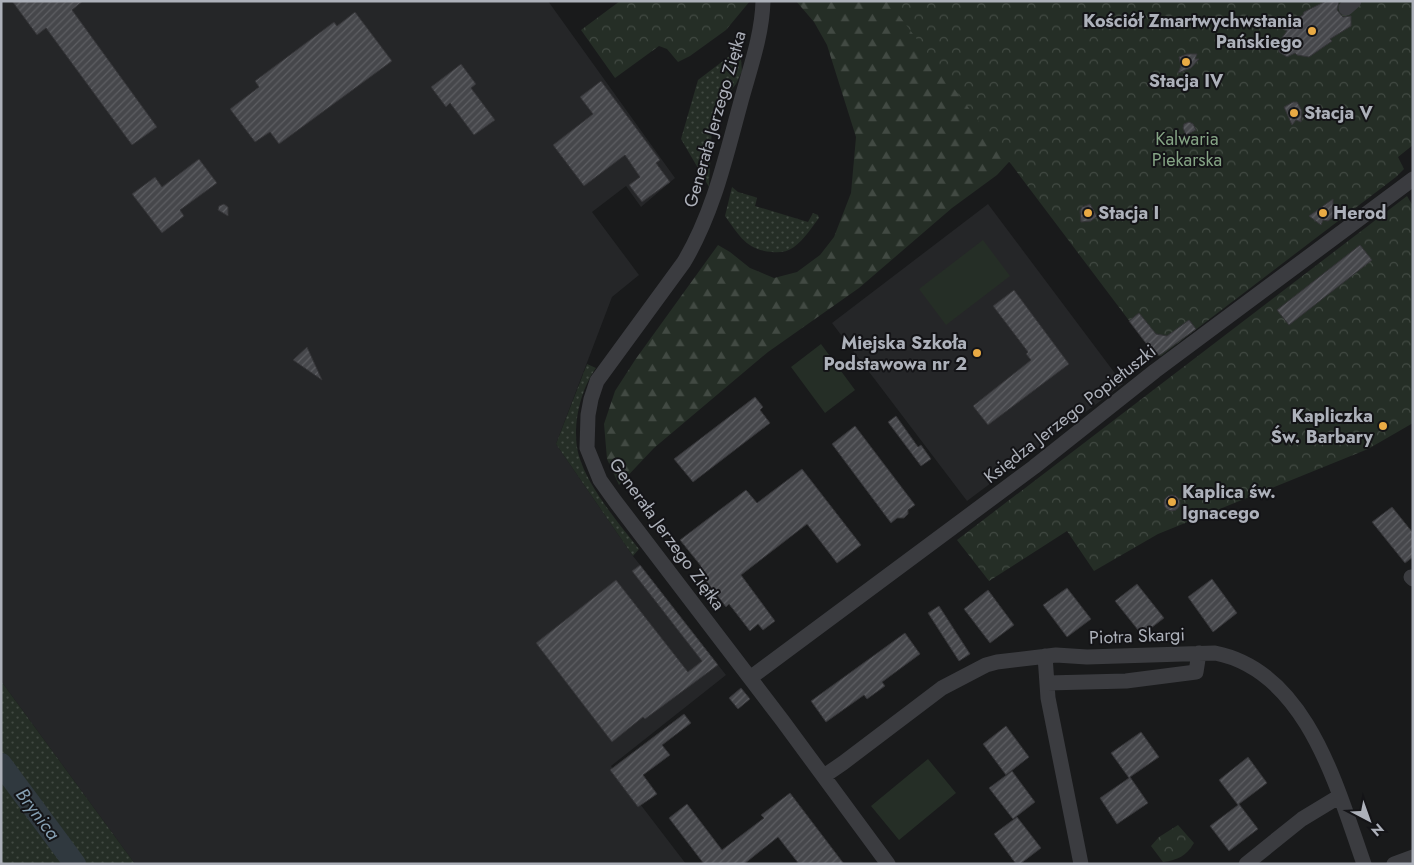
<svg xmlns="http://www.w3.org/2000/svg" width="1414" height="865" font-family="Jost,sans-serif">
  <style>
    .built { fill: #252628 }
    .grass { fill: url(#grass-dots) }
    .forest { fill: url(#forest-firs) }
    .park { fill: url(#park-crowns) }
    .pitch { fill: #252e26 }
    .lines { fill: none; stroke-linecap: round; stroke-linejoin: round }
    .river { stroke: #30393f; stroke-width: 22 }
    .building { fill: url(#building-hatch); stroke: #343437 }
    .minor { stroke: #3b3c40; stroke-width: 15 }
    .poi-dot { fill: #e9aa44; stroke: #141417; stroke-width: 2 }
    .labels { text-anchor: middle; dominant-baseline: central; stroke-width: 4; stroke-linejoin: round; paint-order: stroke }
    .poi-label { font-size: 18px; font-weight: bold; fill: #adb1ba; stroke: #141417; text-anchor: start }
    .street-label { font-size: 18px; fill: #adb1ba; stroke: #141417 }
    .park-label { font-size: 18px; fill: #85a485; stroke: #141417 }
    .water-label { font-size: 19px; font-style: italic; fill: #86a0b3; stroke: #141417 }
  </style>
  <defs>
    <pattern id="grass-dots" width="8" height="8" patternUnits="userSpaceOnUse" patternTransform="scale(1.25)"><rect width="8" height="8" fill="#252e26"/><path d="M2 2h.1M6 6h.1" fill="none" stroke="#424a43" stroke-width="1.8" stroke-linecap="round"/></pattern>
    <pattern id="forest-firs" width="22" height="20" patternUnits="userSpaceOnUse" patternTransform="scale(1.25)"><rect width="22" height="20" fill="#252e26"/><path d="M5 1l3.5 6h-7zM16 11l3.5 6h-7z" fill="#424a43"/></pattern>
    <pattern id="park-crowns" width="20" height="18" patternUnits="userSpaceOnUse" patternTransform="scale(1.25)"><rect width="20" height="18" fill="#252e26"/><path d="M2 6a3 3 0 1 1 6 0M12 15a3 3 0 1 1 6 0" fill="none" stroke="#424a43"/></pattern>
    <pattern id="building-hatch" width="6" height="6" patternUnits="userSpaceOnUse" patternTransform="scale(1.25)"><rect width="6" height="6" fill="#46474b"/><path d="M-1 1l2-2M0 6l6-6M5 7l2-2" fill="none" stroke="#5e5f63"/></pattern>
  </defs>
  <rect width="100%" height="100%" fill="#191a1b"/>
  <path class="built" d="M1,1H548L675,178L641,207L626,186L592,212L639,275L612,297L556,444L633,556L726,675L611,766L686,864H135L1,681Z
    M988,204L1123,384L967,501L832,323Z"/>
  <path class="grass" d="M740,48L742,71L736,84L720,104L712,125L709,187L681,139L698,80Z
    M732,187L738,192L755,197L757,198L755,206L808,222L813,213L818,215L819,218C812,227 804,240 794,247C787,252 779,253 772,252C746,250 739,235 725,216Z
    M587,364L596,368C580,390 571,429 579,456C588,487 619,524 639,549L633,556L556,444Z
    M1,681L135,864H83L1,753Z
    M1,778L63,864H1Z"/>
  <path class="forest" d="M796,1H1057L1413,145L1009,162L997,175L952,208L859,288L768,352L654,448L619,485L607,459L604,424L615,391L635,360L718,245L730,252L750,268L774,278L797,272L820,255L834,237L851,193L856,137L827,45L814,22Z"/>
  <path class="park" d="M620,1H750L726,30L690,56L678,62L667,49L659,46L615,78L581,30Z
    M888,1H1413V145L1398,157L1404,169L1396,177L1161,356L1155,355Z
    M1407,196L1413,206V423L1368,449L1158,534L1094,571L1067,531L989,581L957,540Z
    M1178,825L1194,843C1186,856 1178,860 1163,862L1151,846L1159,837Z"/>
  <path class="pitch" d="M983,240L1010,276L946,325L919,289Z
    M821,344L855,390L825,413L791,367Z
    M928,759L956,793L899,840L871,806Z"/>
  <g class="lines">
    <path class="river" d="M1,764L75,864"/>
  </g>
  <path class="building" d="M12,1H83L72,10L157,127L132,145L46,28L37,35Z
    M1326,1H1339L1337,10L1343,17L1351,16V26L1330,39L1332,41L1309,57L1297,55L1295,53L1287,57L1279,52L1278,43L1287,31L1281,28L1303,15L1304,12Z
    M355,12L392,61L279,144L270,132L255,142L230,109L259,87L255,81L334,22L337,26Z
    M1187,54H1197L1195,59H1199L1191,68L1178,73L1181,66L1179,57Z
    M461,64L476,84L471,88L495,120L474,135L450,103L446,107L431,87Z
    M601,81L660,160L656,163L670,182L642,202L629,185L640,177L625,155L584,186L553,145L593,114L580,97Z
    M1293,102H1297L1302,111L1301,122L1296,120L1292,125L1284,107Z
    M1189,122L1193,124L1196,130L1186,135L1183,128L1184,124Z
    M199,159L217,183L180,210L184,216L162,233L132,194L155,177L162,187Z
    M1333,199V207L1345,208L1328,221L1323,220L1321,225L1309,216Z
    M224,204L228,207V216L218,210L219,206Z
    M1090,204L1097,216L1091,221L1081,222L1080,211L1082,207Z
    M1360,245L1372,260L1289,325L1277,310Z
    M1014,290L1069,364L988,425L973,406L1031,360L1026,354L1028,352L993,306Z
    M1139,313L1156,334L1167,336L1189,320L1196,329L1160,355H1155L1129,321Z
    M307,347L322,380L293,360Z
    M755,397L763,407L760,410L770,423L693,482L674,459Z
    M896,416L918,447L921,445L931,459L921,466L888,422Z
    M855,426L915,505L908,510V514L904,518H897L891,523L832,444Z
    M802,469L861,545L837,563L807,524L741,575L775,621L763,630L758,624L750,631L729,604L726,607L697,569L701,566L680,540L746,490L757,503Z
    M1164 503a8 8 0 1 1 16 0a8 8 0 1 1-16 0Z
    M1392,507L1413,533V557L1405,563L1372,522Z
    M640,565L718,665L645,719L643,717L612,742L536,643L616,580L688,672L702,661L632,571Z
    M1212,579L1237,613L1213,632L1188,597Z
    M1137,584L1164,618L1142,635L1115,601Z
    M1067,588L1091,619L1067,637L1043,605Z
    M988,590L1014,625L990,643L964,609Z
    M939,606L970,654L959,661L928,613Z
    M905,633L920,654L882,682L885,686L867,699L864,695L826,722L811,701Z
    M741,688L750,699L738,709L729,698Z
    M684,714L691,723L662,745L670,755L643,775L657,794L638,807L610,770Z
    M1006,726L1029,757L1006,775L983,744Z
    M1141,732L1159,757L1130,777L1148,803L1117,824L1100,798L1129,778L1111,753Z
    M1248,757L1267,783L1239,804L1258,829L1229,851L1210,826L1238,805L1219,780Z
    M1012,771L1035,802L1013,819L989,788Z
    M790,793L844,864H799L778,837L744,864H704L669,818L687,804L722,850L764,818L761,815Z
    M1017,817L1041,848L1020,864H1016L994,834Z"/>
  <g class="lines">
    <path class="minor" d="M763,1C762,37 749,71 740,105C725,160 713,213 684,262L597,381L591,399L588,415L587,448L600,480L615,501L782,720L888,864
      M1346,8L1354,1
      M1411,577L1413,579
      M1045,656L1048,698L1081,864
      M750,678L1034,467L1155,371L1413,179
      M1047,683L1126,681L1196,672L1199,653
      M824,776L843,763L942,688L986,665L997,662L1056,655L1087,657L1215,653C1307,671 1337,788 1364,864
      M1246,864L1302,819L1340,796
      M1394,864L1413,857"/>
  </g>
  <g class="poi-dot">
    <circle cx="1312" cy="31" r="5"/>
    <circle cx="1186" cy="62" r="5"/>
    <circle cx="1294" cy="113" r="5"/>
    <circle cx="1088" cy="213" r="5"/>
    <circle cx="1323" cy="213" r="5"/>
    <circle cx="977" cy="353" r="5"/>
    <circle cx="1383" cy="426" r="5"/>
    <circle cx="1172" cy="502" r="5"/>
  </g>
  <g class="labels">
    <g class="poi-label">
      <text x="1302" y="21" text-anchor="end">Kościół Zmartwychwstania<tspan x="1302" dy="21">Pańskiego</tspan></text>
      <text x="1186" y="81" text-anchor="middle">Stacja IV</text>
      <text x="1304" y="113">Stacja V</text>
      <text x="1098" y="213">Stacja I</text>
      <text x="1333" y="213">Herod</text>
      <text x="967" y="343" text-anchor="end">Miejska Szkoła<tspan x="967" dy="21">Podstawowa nr 2</tspan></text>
      <text x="1373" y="416" text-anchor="end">Kapliczka<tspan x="1373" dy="21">Św. Barbary</tspan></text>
      <text x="1182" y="492">Kaplica św.<tspan x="1182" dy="21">Ignacego</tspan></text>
    </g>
    <g class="street-label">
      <text transform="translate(715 119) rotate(-74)">Generała Jerzego Ziętka</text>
      <text transform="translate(1070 414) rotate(-38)">Księdza Jerzego Popiełuszki</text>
      <text transform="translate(667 534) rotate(54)">Generała Jerzego Ziętka</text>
      <text transform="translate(1137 636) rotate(-2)">Piotra Skargi</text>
    </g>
    <g class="park-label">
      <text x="1187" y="139">Kalwaria<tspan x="1187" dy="21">Piekarska</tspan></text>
    </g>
    <g class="water-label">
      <text transform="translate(38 814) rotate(53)">Brynica</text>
    </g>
  </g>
  <rect width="1414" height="865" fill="none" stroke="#adb1ba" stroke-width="5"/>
  <g transform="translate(1369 820) rotate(139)" stroke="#141417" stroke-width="4" paint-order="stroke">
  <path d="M0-4L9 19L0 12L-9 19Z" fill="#adb1ba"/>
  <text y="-8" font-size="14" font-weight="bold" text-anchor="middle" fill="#adb1ba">N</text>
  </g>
</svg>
